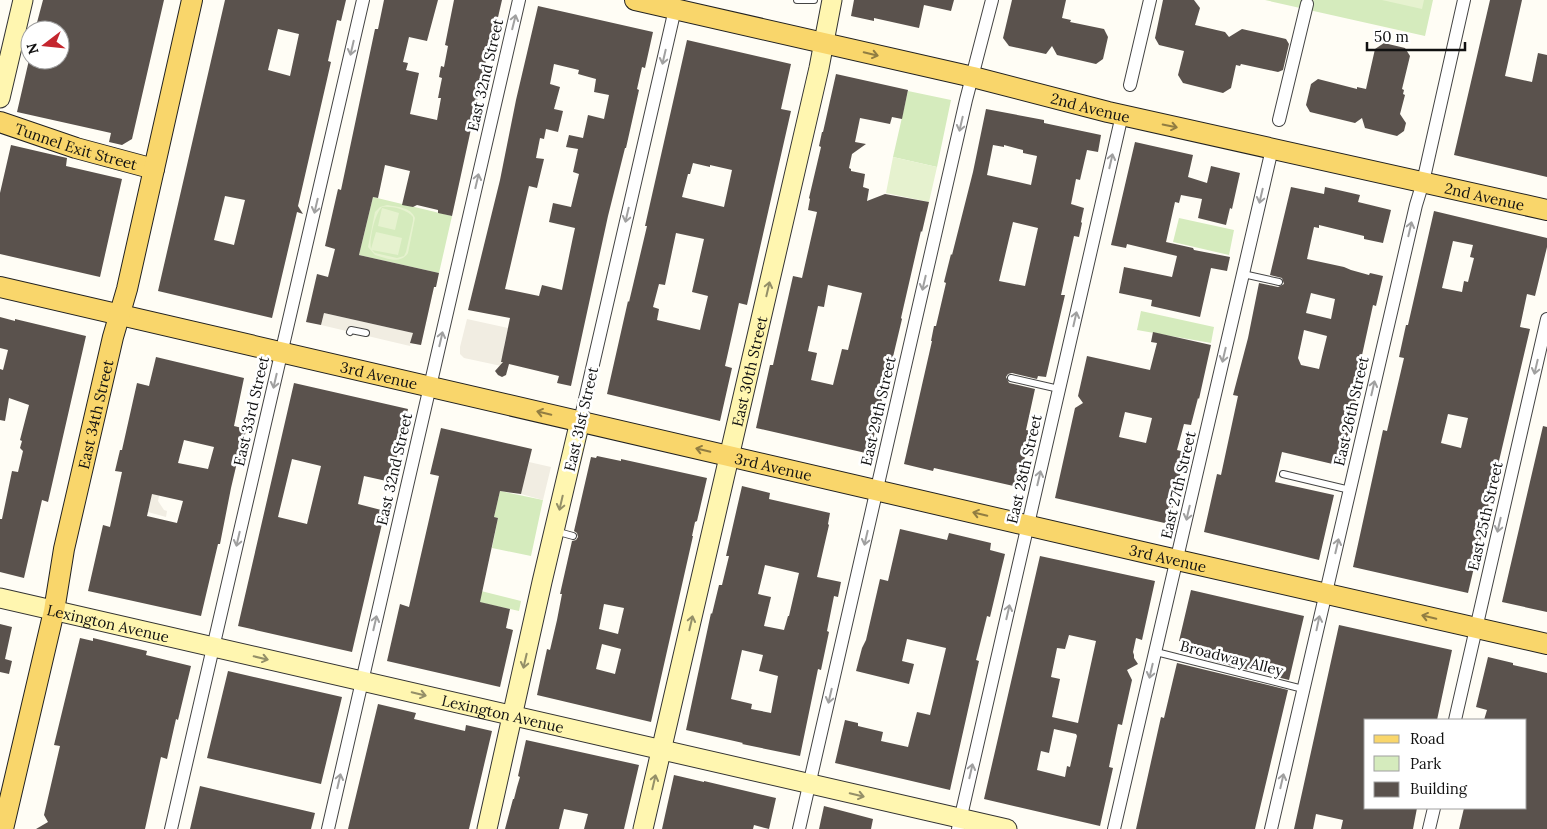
<svg xmlns="http://www.w3.org/2000/svg" width="1547" height="829" font-family="Lora,serif">
  <style>
    .green { fill: #d5ebbd }
    .pitch { fill: #e6f2cf; fill-rule: evenodd }
    .plaza { fill: #f1ede2 }
    .building { fill: #5a524d; fill-rule: evenodd }
    .lines { fill: none; stroke-linecap: round; stroke-linejoin: round }
    .lane-casing { stroke: #444; stroke-width: 8 }
    .street-casing { stroke: #444; stroke-width: 14 }
    .secondary-casing { stroke: #333; stroke-width: 21 }
    .primary-casing { stroke: #222; stroke-width: 22 }
    .lane { stroke: #fff; stroke-width: 6 }
    .street { stroke: #fff; stroke-width: 12 }
    .secondary { stroke: #fff6b0; stroke-width: 19 }
    .primary { stroke: #f9d66b; stroke-width: 20 }
    .oneway { stroke: #a0a0a0 }
    .oneway2 { stroke: #917d42 }
    .oneway3 { stroke: #948f68 }
    .labels { text-anchor: middle; dominant-baseline: central; stroke-width: 5; stroke-linejoin: round; paint-order: stroke }
    .street-label { font-size: 15px; fill: #111; stroke: #fff }
  </style>
  <rect width="100%" height="100%" fill="#fffdf5"/>
  <path class="green" d="M1265,0H1433L1425,36Z
    M908,91L951,100L937,167L893,157Z
    M373,197L452,216L439,273L359,255Z
    M1179,218L1234,230L1229,255L1173,242Z
    M1141,311L1214,327L1211,343L1137,330Z
    M500,491L543,500L531,556L492,548L498,518L494,517Z
    M481,591L521,601L519,611L478,602Z"/>
  <path class="pitch" d="M1382,0H1424L1422,9Z
    M893,157L937,167L929,202L886,193Z
    M387,205C397,207 411,207 415,218L408,253C400,265 386,258 375,255L368,247L375,212L380,207ZM382,207C391,206 407,209 413,217V221L406,252L404,256L397,258L375,253L372,250L398,255L402,238L376,232L371,249C369,240 375,213 382,207Z
    M382,208L399,213L395,230L378,226Z"/>
  <path class="plaza" d="M424,284L434,287L421,345L411,343L410,346L321,325L324,313L413,333Z
    M467,319L508,328L504,346L506,349V367L464,358L460,354V347Z
    M529,462L551,467L543,500L521,494Z
    M120,491H160L158,501L164,510L167,511L166,517L148,512L151,498Z"/>
  <path class="building" d="M43,0H164L132,139L122,145L109,142L111,133L17,112L29,60H60V30H35Z
    M225,0H346L341,21L337,20L328,61L331,62L298,206L303,214L297,212L272,318L158,291ZM278,29L299,34L290,76L268,70ZM225,196L245,200L234,245L214,240Z
    M384,0H438L427,41L409,37L403,62L408,63L406,70L419,73L410,114L437,120L441,98H438L442,78L439,77L441,66L444,67L448,46L445,45L454,0H502L492,43H490L485,65L452,216L438,213V210L417,205L413,207L402,205L410,171L385,165L378,198L373,197L359,255L439,273L436,287H434L421,345L410,343L413,333L324,313L321,325L306,322L317,274L328,277L335,249L325,246L338,189L341,190L375,29H378Z
    M854,0H954L951,11L924,5L919,28L874,18V21L851,16Z
    M1012,0H1066L1062,18L1071,20L1070,22L1104,29L1108,37L1103,59L1096,64L1057,55L1052,46L1046,54L1009,46L1003,38Z
    M1163,0H1194L1200,8L1195,25L1225,32L1229,37L1242,29L1286,39L1289,44L1283,70L1278,72L1241,64L1240,66L1236,65L1231,88L1223,93L1183,83L1178,75L1184,51L1159,45L1155,38Z
    M1490,0H1522L1505,76L1532,82L1538,53L1547,55V177L1454,155Z
    M538,6L653,32L645,68L642,67L637,89L639,90L626,148H625L608,216L571,386L557,383L559,376L509,364L506,375L502,377L498,375L495,371L503,362H501L510,318L468,310L500,180L516,100ZM554,64L579,70L578,74L596,79L594,92L609,95L604,119L588,115L583,138L569,135L566,147L578,149L573,172L579,174L571,207L553,203L549,222L575,228L573,237L562,290L542,285L539,296L505,289L529,186L537,188L544,159L536,158L540,138L544,139L546,129L558,132L563,111L554,109L560,87L550,84Z
    M687,40L791,64L781,109L791,111L747,305L739,303L734,326L725,366L732,368L720,421L607,394L628,301L629,302L643,243L647,226H645ZM693,163L710,167V165L732,170L724,207L682,197L688,174H690ZM676,233L704,239L692,292L708,296L700,330L657,320L659,309L653,307L659,284L665,285Z
    M1384,43L1405,48L1410,56L1402,89L1404,90L1403,94L1405,95L1400,114L1406,123L1404,131L1397,136L1365,128L1362,118L1355,123L1310,112L1306,105L1311,84L1318,79L1357,89V87L1366,89L1375,49Z
    M836,74L908,90L902,119L892,117L890,124L860,118L855,142L866,144L852,154L849,168L851,169V171L865,174L863,187L869,189L867,201L885,194L929,202L922,232L921,231L901,318L902,319L887,382H886L870,454L756,428L770,365H773L793,276L802,278L817,212L808,210L810,199L809,198L821,147L819,146L822,132H823ZM828,285L862,293L848,350L842,349L833,385L811,380L817,353L808,351L818,306L824,307Z
    M986,109L1044,120V123L1101,135L1098,152L1087,150L1080,180L1076,179L1071,204L1084,208L1081,222L1082,223L1079,237L1074,236L1061,295H1065L1046,377L1038,376L1037,379L1012,373L1008,374L1006,377L1009,383L1035,389L1026,430L1031,431L1018,487L934,468L933,471L904,464L932,341H931L934,326H936L946,283L944,282L951,254L952,255L973,172ZM993,145L1004,147V145L1023,150V153L1037,156L1031,185L987,175ZM1013,222L1038,228L1025,286L999,281Z
    M1135,142L1193,155L1188,177L1207,183L1211,166L1240,173L1232,209L1230,208L1226,225L1198,218L1202,199L1181,195L1179,203L1175,202L1166,242L1193,248L1194,250L1230,257L1227,271L1211,268L1200,317L1151,306L1152,300L1119,293L1124,267L1172,277L1177,256L1127,244L1126,248L1111,245Z
    M11,145L67,158L66,166L122,179L100,277L0,254V193Z
    M1291,187L1324,194L1325,187L1360,195L1358,202L1391,210L1383,243L1364,239V236L1319,225V228L1314,227L1307,259L1344,267L1351,270L1369,275L1370,273L1383,276L1376,306L1373,305L1357,378L1361,379L1341,466L1282,452L1275,482L1334,495L1319,560L1204,532L1217,474L1221,475L1238,396L1233,395L1248,338L1259,283L1278,287L1284,284L1282,278L1270,275ZM1311,293L1335,299L1331,319L1306,313ZM1304,330L1327,336L1319,369L1301,365L1298,358Z
    M1434,211L1547,238V247L1535,296L1527,294L1520,327L1530,329L1468,593L1353,567L1383,430L1387,431L1404,358L1399,357L1406,325H1408ZM1453,241L1473,245L1470,257L1474,258L1468,282L1464,281L1462,292L1442,288ZM1448,414L1468,418L1461,448L1441,443Z
    M0,317L15,321V319L86,336L48,502L42,500L24,578L0,572V519H2L12,471L18,472L23,451L20,448L22,441L20,440L29,405L9,398L5,421L0,420V369L3,370L8,350L0,348Z
    M1153,332L1211,345L1199,399L1198,398L1191,425L1184,424L1177,450L1185,452L1169,524L1055,498L1075,408L1083,403L1078,396L1087,356L1150,370L1157,343L1151,342ZM1125,412L1152,418L1146,443L1119,437Z
    M156,357L244,378L234,426L246,429L244,441H242L231,488L220,544H218L201,616L88,591L103,525L110,527L122,472L115,471L120,450H122L137,383L149,386ZM184,440L214,447L208,469L178,463ZM152,494L183,501L177,523L147,516Z
    M294,383L408,409L391,482L364,476L358,504L385,511L352,652L238,626ZM292,459L321,466L307,524L278,517Z
    M1543,426L1547,427V612L1502,602Z
    M441,428L532,449L521,494L500,491L494,517L498,518L480,602L510,609L506,628L513,630L500,687L387,661L400,604L409,607L439,476L430,474Z
    M597,456L621,461V459L707,478L697,521L695,522L692,536H693L651,722L537,695L547,649L550,650L557,620L562,594H560L572,541L576,540L578,537L577,533L574,531L591,457L596,458ZM604,604L624,608L618,634L599,629ZM602,644L621,649L615,674L596,669Z
    M742,486L770,493L769,499L830,513L828,524L829,525L817,577L841,582L838,597L834,596L827,631L829,632L821,670L818,669L800,756L742,744L743,743L686,730L711,613L712,614L719,585H722L729,556H726ZM765,565L799,573L789,616H788L784,630L764,626L771,597L758,594ZM742,650L763,655L759,671L778,676L771,713L751,709L752,704L731,699Z
    M900,529L947,540L949,533L991,543L990,550L1005,554L990,617L987,616L976,660L979,661L950,790L835,763L845,720L858,723V726L883,732L881,741L908,747L917,712L930,715L946,648L907,639L902,661L914,664L909,684L856,671L862,648L866,640L880,579L888,581Z
    M1040,556L1155,581L1142,640L1136,638L1133,652L1134,655V658L1138,664L1127,670L1132,680L1122,725L1118,724L1109,767L1113,768L1100,826L984,799ZM1069,635L1096,641L1078,723L1052,717L1060,679L1051,677L1057,648L1065,649ZM1054,729L1076,734L1077,736L1070,767L1067,766L1065,777L1037,770L1041,751L1049,753Z
    M1191,590L1304,616L1289,680L1204,659L1207,647L1179,641Z
    M0,624L12,627L5,659L12,661L9,674L0,672Z
    M1339,625L1452,650L1437,720H1366V808H1417L1413,829H1341L1343,820L1316,814L1313,829H1294Z
    M80,638L93,641V638L147,651L146,655L191,666L178,720L176,719L167,759L161,757L145,829H36L48,822L44,815L60,746L54,745Z
    M1488,657L1513,663V665L1547,673V829H1459L1464,808H1526V720H1484L1487,710L1476,707Z
    M1177,663L1288,690L1255,829H1136L1161,717L1164,718Z
    M228,671L342,697L321,784L207,758Z
    M378,704L416,713L414,719L465,731L466,725L492,731L469,829H348Z
    M526,740L639,765L624,829H584L588,814L564,809L559,829H505L513,799H514L517,787L520,777L518,776Z
    M674,775L704,782V781L776,798L769,829L754,825L753,829H662Z
    M200,786L315,813L311,829H190Z
    M824,806L873,819L871,829H819Z"/>
  <g class="lines">
    <defs>
      <path id="lane" d="M797,0H814
        M1243,274L1279,282
        M350,332L351,330L366,333
        M1011,378L1059,389
        M1283,474L1350,490
        M555,531L573,536
        M1156,652L1303,689"/>
      <path id="street" d="M1130,85L1150,0
        M1279,120L1307,4
        M580,421L675,9
        M1455,720L1547,319
        M171,829L363,0
        M328,829L519,0
        M799,829L966,100L992,0
        M958,829L1122,115
        M1114,829L1272,149
        M1271,829L1416,205L1423,182L1464,0
        M1429,829L1434,808"/>
      <g id="secondary">
        <path d="M0,98L23,0"/>
        <path id="s1" d="M0,598L1007,829"/>
        <path d="M487,829L542,582L580,421"/>
        <path id="s2" d="M643,829L819,68L832,0"/>
      </g>
      <g id="primary">
        <path id="s3" d="M635,0L973,77L1108,112L1547,210"/>
        <path id="s4" d="M0,122L76,148L154,169"/>
        <path id="s5" d="M0,287L1164,557L1547,644"/>
        <path id="s6" d="M3,829L54,611L64,549L113,337L127,289L192,0"/>
      </g>
    </defs>
    <use href="#lane" class="lane-casing"/>
    <use href="#street" class="street-casing"/>
    <use href="#secondary" class="secondary-casing"/>
    <use href="#primary" class="primary-casing"/>
    <use href="#lane" class="lane"/>
    <use href="#street" class="street"/>
    <use href="#secondary" class="secondary"/>
    <use href="#primary" class="primary"/>
  </g>
  <defs><path id="oneway-shaft" d="M-6 0H5M1.5-3L5.5 0L1.5 3" fill="none" stroke-width="1.6" stroke-linecap="round" stroke-linejoin="round" transform="scale(1.25)"/></defs>
  <g class="oneway">
    <use href="#oneway-shaft" transform="translate(514 22) rotate(-76)"/>
    <use href="#oneway-shaft" transform="translate(352 48) rotate(103)"/>
    <use href="#oneway-shaft" transform="translate(664 57) rotate(103)"/>
    <use href="#oneway-shaft" transform="translate(961 124) rotate(103)"/>
    <use href="#oneway-shaft" transform="translate(1111 161) rotate(-77)"/>
    <use href="#oneway-shaft" transform="translate(477 181) rotate(-77)"/>
    <use href="#oneway-shaft" transform="translate(1261 196) rotate(103)"/>
    <use href="#oneway-shaft" transform="translate(316 206) rotate(103)"/>
    <use href="#oneway-shaft" transform="translate(627 215) rotate(103)"/>
    <use href="#oneway-shaft" transform="translate(1410 229) rotate(-77)"/>
    <use href="#oneway-shaft" transform="translate(924 283) rotate(103)"/>
    <use href="#oneway-shaft" transform="translate(1075 319) rotate(-77)"/>
    <use href="#oneway-shaft" transform="translate(441 339) rotate(-77)"/>
    <use href="#oneway-shaft" transform="translate(1224 355) rotate(103)"/>
    <use href="#oneway-shaft" transform="translate(1536 367) rotate(103)"/>
    <use href="#oneway-shaft" transform="translate(275 381) rotate(103)"/>
    <use href="#oneway-shaft" transform="translate(1373 388) rotate(-77)"/>
    <use href="#oneway-shaft" transform="translate(1039 478) rotate(-77)"/>
    <use href="#oneway-shaft" transform="translate(1188 513) rotate(103)"/>
    <use href="#oneway-shaft" transform="translate(1499 525) rotate(103)"/>
    <use href="#oneway-shaft" transform="translate(866 538) rotate(103)"/>
    <use href="#oneway-shaft" transform="translate(238 539) rotate(103)"/>
    <use href="#oneway-shaft" transform="translate(1337 546) rotate(-77)"/>
    <use href="#oneway-shaft" transform="translate(1008 612) rotate(-77)"/>
    <use href="#oneway-shaft" transform="translate(375 623) rotate(-77)"/>
    <use href="#oneway-shaft" transform="translate(1318 623) rotate(-78)"/>
    <use href="#oneway-shaft" transform="translate(1151 671) rotate(103)"/>
    <use href="#oneway-shaft" transform="translate(830 696) rotate(103)"/>
    <use href="#oneway-shaft" transform="translate(971 771) rotate(-77)"/>
    <use href="#oneway-shaft" transform="translate(339 781) rotate(-77)"/>
    <use href="#oneway-shaft" transform="translate(1282 781) rotate(-77)"/>
  </g>
  <g class="oneway2">
    <use href="#oneway-shaft" transform="translate(871 54) rotate(13)"/>
    <use href="#oneway-shaft" transform="translate(1170 126) rotate(12)"/>
    <use href="#oneway-shaft" transform="translate(544 413) rotate(-167)"/>
    <use href="#oneway-shaft" transform="translate(703 450) rotate(-167)"/>
    <use href="#oneway-shaft" transform="translate(980 514) rotate(-167)"/>
    <use href="#oneway-shaft" transform="translate(1429 617) rotate(-167)"/>
  </g>
  <g class="oneway3">
    <use href="#oneway-shaft" transform="translate(768 289) rotate(-77)"/>
    <use href="#oneway-shaft" transform="translate(561 503) rotate(103)"/>
    <use href="#oneway-shaft" transform="translate(691 623) rotate(-77)"/>
    <use href="#oneway-shaft" transform="translate(261 658) rotate(13)"/>
    <use href="#oneway-shaft" transform="translate(525 661) rotate(103)"/>
    <use href="#oneway-shaft" transform="translate(419 694) rotate(13)"/>
    <use href="#oneway-shaft" transform="translate(654 782) rotate(-77)"/>
    <use href="#oneway-shaft" transform="translate(857 795) rotate(13)"/>
  </g>
  <g class="labels">
    <g class="street-label">
      <text transform="translate(485 75) rotate(-77)">East 32nd Street</text>
      <text stroke="none"><textPath href="#s3" startOffset="468">2nd Avenue</textPath></text>
      <text stroke="none"><textPath href="#s4" startOffset="80">Tunnel Exit Street</textPath></text>
      <text stroke="none"><textPath href="#s3" startOffset="872">2nd Avenue</textPath></text>
      <text stroke="none"><textPath href="#s2" startOffset="470">East 30th Street</textPath></text>
      <text stroke="none"><textPath href="#s5" startOffset="389">3rd Avenue</textPath></text>
      <text transform="translate(251 411) rotate(-77)">East 33rd Street</text>
      <text transform="translate(878 411) rotate(-77)">East 29th Street</text>
      <text transform="translate(1351 411) rotate(-77)">East 26th Street</text>
      <text stroke="none"><textPath href="#s6" startOffset="425">East 34th Street</textPath></text>
      <text transform="translate(581 419) rotate(-77)">East 31st Street</text>
      <text stroke="none"><textPath href="#s5" startOffset="794">3rd Avenue</textPath></text>
      <text transform="translate(394 469) rotate(-77)">East 32nd Street</text>
      <text transform="translate(1024 469) rotate(-77)">East 28th Street</text>
      <text transform="translate(1178 485) rotate(-77)">East 27th Street</text>
      <text transform="translate(1485 516) rotate(-77)">East 25th Street</text>
      <text stroke="none"><textPath href="#s5" startOffset="1199">3rd Avenue</textPath></text>
      <text stroke="none"><textPath href="#s1" startOffset="111">Lexington Avenue</textPath></text>
      <text transform="translate(1232 658) rotate(14)">Broadway Alley</text>
      <text stroke="none"><textPath href="#s1" startOffset="516">Lexington Avenue</textPath></text>
    </g>
  </g>
  <rect x="1364" y="719" width="162" height="90" fill="#ffffff" stroke="#a0a0a0"/>
  <rect x="1374" y="735" width="25" height="8" fill="#f9d66b" stroke="#a0a0a0"/>
  <text x="1410" y="744" font-size="15" fill="#111111">Road</text>
  <rect x="1374" y="756" width="25" height="15" fill="#d5ebbd" stroke="#a0a0a0"/>
  <text x="1410" y="769" font-size="15" fill="#111111">Park</text>
  <rect x="1374" y="782" width="25" height="15" fill="#5a524d" stroke="#a0a0a0"/>
  <text x="1410" y="794" font-size="15" fill="#111111">Building</text>
  <g transform="translate(45 45) rotate(254)"><circle r="24" fill="#ffffff" stroke="#a0a0a0"/>
  <path d="M0-4L9 19L0 12L-9 19Z" fill="#c4262e"/>
  <text y="-8" font-size="14" font-weight="bold" text-anchor="middle" fill="#111111">N</text>
  </g>
  <path d="M1367 42v8h98v-8" fill="none" stroke="#111111" stroke-width="2.5"/>
  <text x="1374" y="42" font-size="15" fill="#111111" stroke="#ffffff" stroke-width="4" paint-order="stroke">50 m</text>
</svg>
